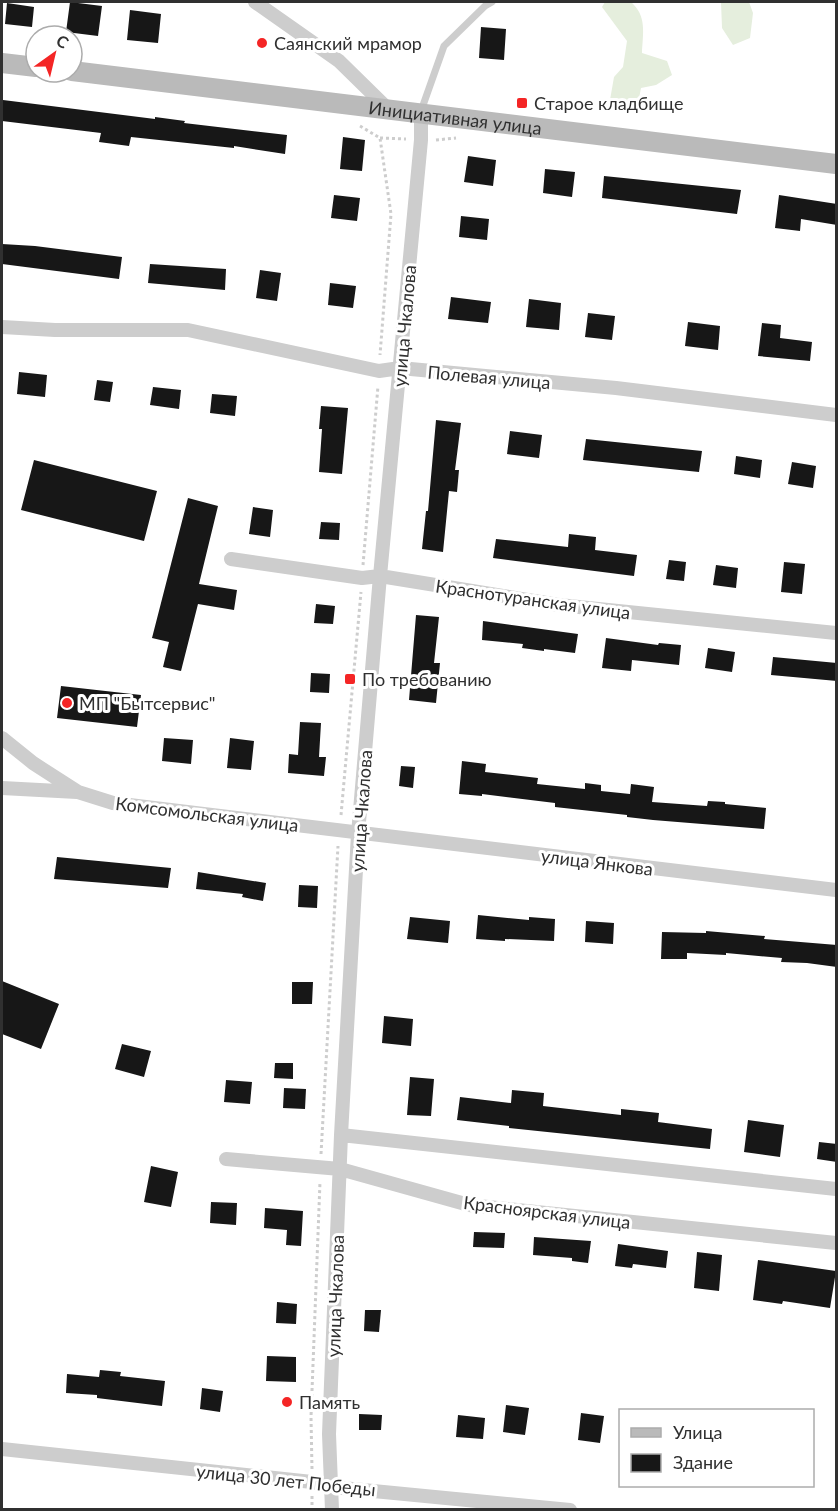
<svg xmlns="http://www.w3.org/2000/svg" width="838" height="1511" font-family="Lato,sans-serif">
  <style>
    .green { fill: #e5eedd }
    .building { fill: #171717 }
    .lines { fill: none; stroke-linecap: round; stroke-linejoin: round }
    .path { stroke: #cdcdcd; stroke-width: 3; stroke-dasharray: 3 3; stroke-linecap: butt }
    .lane { stroke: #cdcdcd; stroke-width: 7 }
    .street { stroke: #cdcdcd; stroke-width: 14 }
    .secondary { stroke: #bababa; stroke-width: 20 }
    .poi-dot { fill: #f42525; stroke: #fff; stroke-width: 2 }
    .labels { text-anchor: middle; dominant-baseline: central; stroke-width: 6; stroke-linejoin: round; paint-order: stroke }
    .poi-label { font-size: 18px; fill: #303030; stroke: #fff; text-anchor: start }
    .street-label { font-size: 18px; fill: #303030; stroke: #fff }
  </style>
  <rect width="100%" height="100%" fill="#fff"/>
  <path class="green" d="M605,2H631C647,16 643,33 642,53L667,61L672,75L656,85L641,88L637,109L623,111L610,100L614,77L623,67L627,41L602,7Z
    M721,2H749L753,13L750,38L733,45L722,28Z"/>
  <path class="building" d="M70,2L102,6L98,36L66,32Z
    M7,3L34,7L32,27L5,24Z
    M130,10L161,14L158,43L127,40Z
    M481,27L506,29L504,60L479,58Z
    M3,100L155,119V117L185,121L184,123L287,135L285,154L234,146V148L131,137L129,146L99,142L101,133L2,121Z
    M343,137L365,140L362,171L340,169Z
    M468,156L496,160L493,186L464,182Z
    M545,169L575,172L572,197L543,193Z
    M604,176L741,190L737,214L602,198Z
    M334,195L360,198L357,221L331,218Z
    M779,195L837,204V225L801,219L800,231L775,228Z
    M461,216L489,219L487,240L459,237Z
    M2,244L35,246L122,257L119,279L2,264Z
    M150,264L226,269L225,290L148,283Z
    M260,270L281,273L277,301L256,298Z
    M330,283L356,286L353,308L328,305Z
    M451,297L491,302L488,323L448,319Z
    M529,299L561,303L559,330L526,327Z
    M588,313L615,316L612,340L585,337Z
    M688,322L720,326L718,350L685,346Z
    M762,323L781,325L780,338L812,342L810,361L758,356Z
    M19,372L47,375L45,397L17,394Z
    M97,380L113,382L110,402L94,400Z
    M153,387L181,390L179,409L150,405Z
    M212,394L237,396L235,416L210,413Z
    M321,406L348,408L342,474L319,472L322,429H319Z
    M436,420L461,423L455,470H459L457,492L449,491L443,552L422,549L426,511H428Z
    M510,431L542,435L539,458L507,454Z
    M586,439L702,451L699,472L583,460Z
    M736,456L762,460L760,478L734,474Z
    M34,460L157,491L144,541L21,510Z
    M792,462L816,466L813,488L788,484Z
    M188,498L218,506L199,584L237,590L234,610L198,604L181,671L163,667L169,642L152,638Z
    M253,507L273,510L270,537L249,534Z
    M321,522L340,523L339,540L319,539Z
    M569,534L596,537L595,550L637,555L634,576L493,558L496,539L568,547Z
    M669,560L686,562L684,581L666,579Z
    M784,562L805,564L802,594L781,592Z
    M716,565L738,568L736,588L713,585Z
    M316,604L335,606L333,624L314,623Z
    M416,615L439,617L434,663H440L436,703L409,700Z
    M483,621L578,634L575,653L544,649V651L522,648L523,644L482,640Z
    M606,638L658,645L659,643L681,645L679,665L632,660L631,671L602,668Z
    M708,648L735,652L732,672L705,668Z
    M773,657L837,663V681L771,675Z
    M311,673L330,674L329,693L310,692Z
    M61,686L141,695L137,727L57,718Z
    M300,722L321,723L319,757H326L324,776L288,773L289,754L298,755Z
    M164,738L193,740L191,764L162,761Z
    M230,738L254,741L251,770L227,768Z
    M462,761L486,764L485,772L538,778L537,784L585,789V783L601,785V791L630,794L631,784L654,787L652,802L707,806L708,801L725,802V804L766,808L764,829L653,820L627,817V815L555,807V803L482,794V796L459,794Z
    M401,766L415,767L413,788L399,786Z
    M57,857L171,868L168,888L54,879Z
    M198,872L266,883L263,901L242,897L243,894L196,889Z
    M299,885L318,886L317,908L298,907Z
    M478,915L529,920V917L555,919L554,941L505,939V941L476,939Z
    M410,917L450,921L448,943L407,939Z
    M586,921L614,923L613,944L585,942Z
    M706,931L765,936L764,939L837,945V967L807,963L781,962L782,958L726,953V955L687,953V959H661L662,932L706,933Z
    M2,981L59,1004L41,1049L2,1034Z
    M292,982H313L312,1004H292Z
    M384,1016L413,1019L411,1046L382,1043Z
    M122,1044L151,1051L144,1077L115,1069Z
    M275,1063H293V1079L274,1078Z
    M410,1077L434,1079L431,1116L407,1115Z
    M226,1080L252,1082L250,1104L224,1102Z
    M284,1088L306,1089L305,1109L283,1108Z
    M512,1090L544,1093L543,1106L621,1115V1109L659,1113L658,1122L712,1129L710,1149L509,1128V1126L457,1120L460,1097L511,1103Z
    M748,1120L784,1125L780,1157L744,1152Z
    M819,1142L837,1144V1162L817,1159Z
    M151,1166L178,1172L171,1207L144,1202Z
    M211,1202L237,1203L236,1225L210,1223Z
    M265,1208L303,1211L301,1246L286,1245L287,1230L264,1228Z
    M474,1232L505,1233L504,1248L473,1247Z
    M534,1237L591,1241L588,1263L572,1261V1258L533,1255Z
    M618,1244L668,1251L666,1268L633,1264L632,1268L615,1266Z
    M697,1252L722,1255L719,1291L694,1288Z
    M758,1260L836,1271L830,1308L783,1301L782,1304L753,1300Z
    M277,1302L297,1304L296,1324L276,1323Z
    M365,1310H381L379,1332L364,1331Z
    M267,1356L296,1357V1382L266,1381Z
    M100,1370L121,1372L120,1376L165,1381L162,1406L97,1398V1395L66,1393L67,1374L99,1377Z
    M202,1388L223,1391L220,1412L200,1409Z
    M506,1405L529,1408L525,1435L503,1432Z
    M581,1413L604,1416L600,1443L578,1440Z
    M359,1414L382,1415L381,1430H359Z
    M458,1415L485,1418L483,1439L456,1437Z"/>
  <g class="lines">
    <path class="path" d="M360,126L380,138L391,214L380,355
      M380,138L406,139
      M436,140L456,138
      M363,565L378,386
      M341,815L361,592
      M321,1154L338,846
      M312,1469L311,1417L320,1182
      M312,1496V1510"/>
    <path class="lane" d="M421,111L444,46L485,6L492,2"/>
    <path class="street" d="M255,2L339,61L389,110
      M2,327L55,330H188L379,371L400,368L616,388L836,415
      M231,559L362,578L380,576L559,605L836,633
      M2,738L33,763L78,792L113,803L836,890
      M2,788L77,792
      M341,1135L836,1189
      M226,1159L340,1169L469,1205L836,1243
      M2,1449L312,1482L332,1487L570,1510
      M332,1510L329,1434L341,1135L358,834L380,576L421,140V113"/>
    <g class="secondary">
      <path d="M2,63L36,67"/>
      <path id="s1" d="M72,71L836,164"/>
    </g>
  </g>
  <g class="poi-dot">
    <circle cx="262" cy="43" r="6"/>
    <rect x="516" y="97" width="12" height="12" rx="3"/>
    <rect x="344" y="673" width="12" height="12" rx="3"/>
    <circle cx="67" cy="703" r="6"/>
    <circle cx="287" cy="1402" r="6"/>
  </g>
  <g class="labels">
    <g class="poi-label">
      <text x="274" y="43">Саянский мрамор</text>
      <text x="534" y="103">Старое кладбище</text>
      <text x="362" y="679">По требованию</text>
      <text x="79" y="703">МП "Бытсервис"</text>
      <text x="299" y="1402">Память</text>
    </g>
    <g class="street-label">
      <text stroke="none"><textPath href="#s1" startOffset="386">Инициативная улица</textPath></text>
      <text transform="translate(404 326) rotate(-85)">улица Чкалова</text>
      <text transform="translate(489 377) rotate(5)">Полевая улица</text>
      <text transform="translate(533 599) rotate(8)">Краснотуранская улица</text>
      <text transform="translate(361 811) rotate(-86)">улица Чкалова</text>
      <text transform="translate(207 814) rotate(7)">Комсомольская улица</text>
      <text transform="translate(597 862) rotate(7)">улица Янкова</text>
      <text transform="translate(547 1212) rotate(7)">Красноярская улица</text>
      <text transform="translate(335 1296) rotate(-88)">улица Чкалова</text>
      <text transform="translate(286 1480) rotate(6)">улица 30 лет Победы</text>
    </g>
  </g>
  <rect width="838" height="1511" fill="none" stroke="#303030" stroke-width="6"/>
  <rect x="619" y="1409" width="195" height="78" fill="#ffffff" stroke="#acacac" stroke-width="1.5"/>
  <rect x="631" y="1428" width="30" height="9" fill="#bababa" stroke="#acacac" stroke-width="1.5"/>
  <text x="673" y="1439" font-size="18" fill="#303030">Улица</text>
  <rect x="631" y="1454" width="30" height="18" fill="#171717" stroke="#acacac" stroke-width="1.5"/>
  <text x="673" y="1469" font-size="18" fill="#303030">Здание</text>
  <g transform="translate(54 54) rotate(34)"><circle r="28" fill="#ffffff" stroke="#acacac" stroke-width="1.5"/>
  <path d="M0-4.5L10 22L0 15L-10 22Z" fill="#f42525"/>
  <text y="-9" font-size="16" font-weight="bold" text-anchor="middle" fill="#303030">С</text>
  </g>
</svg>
